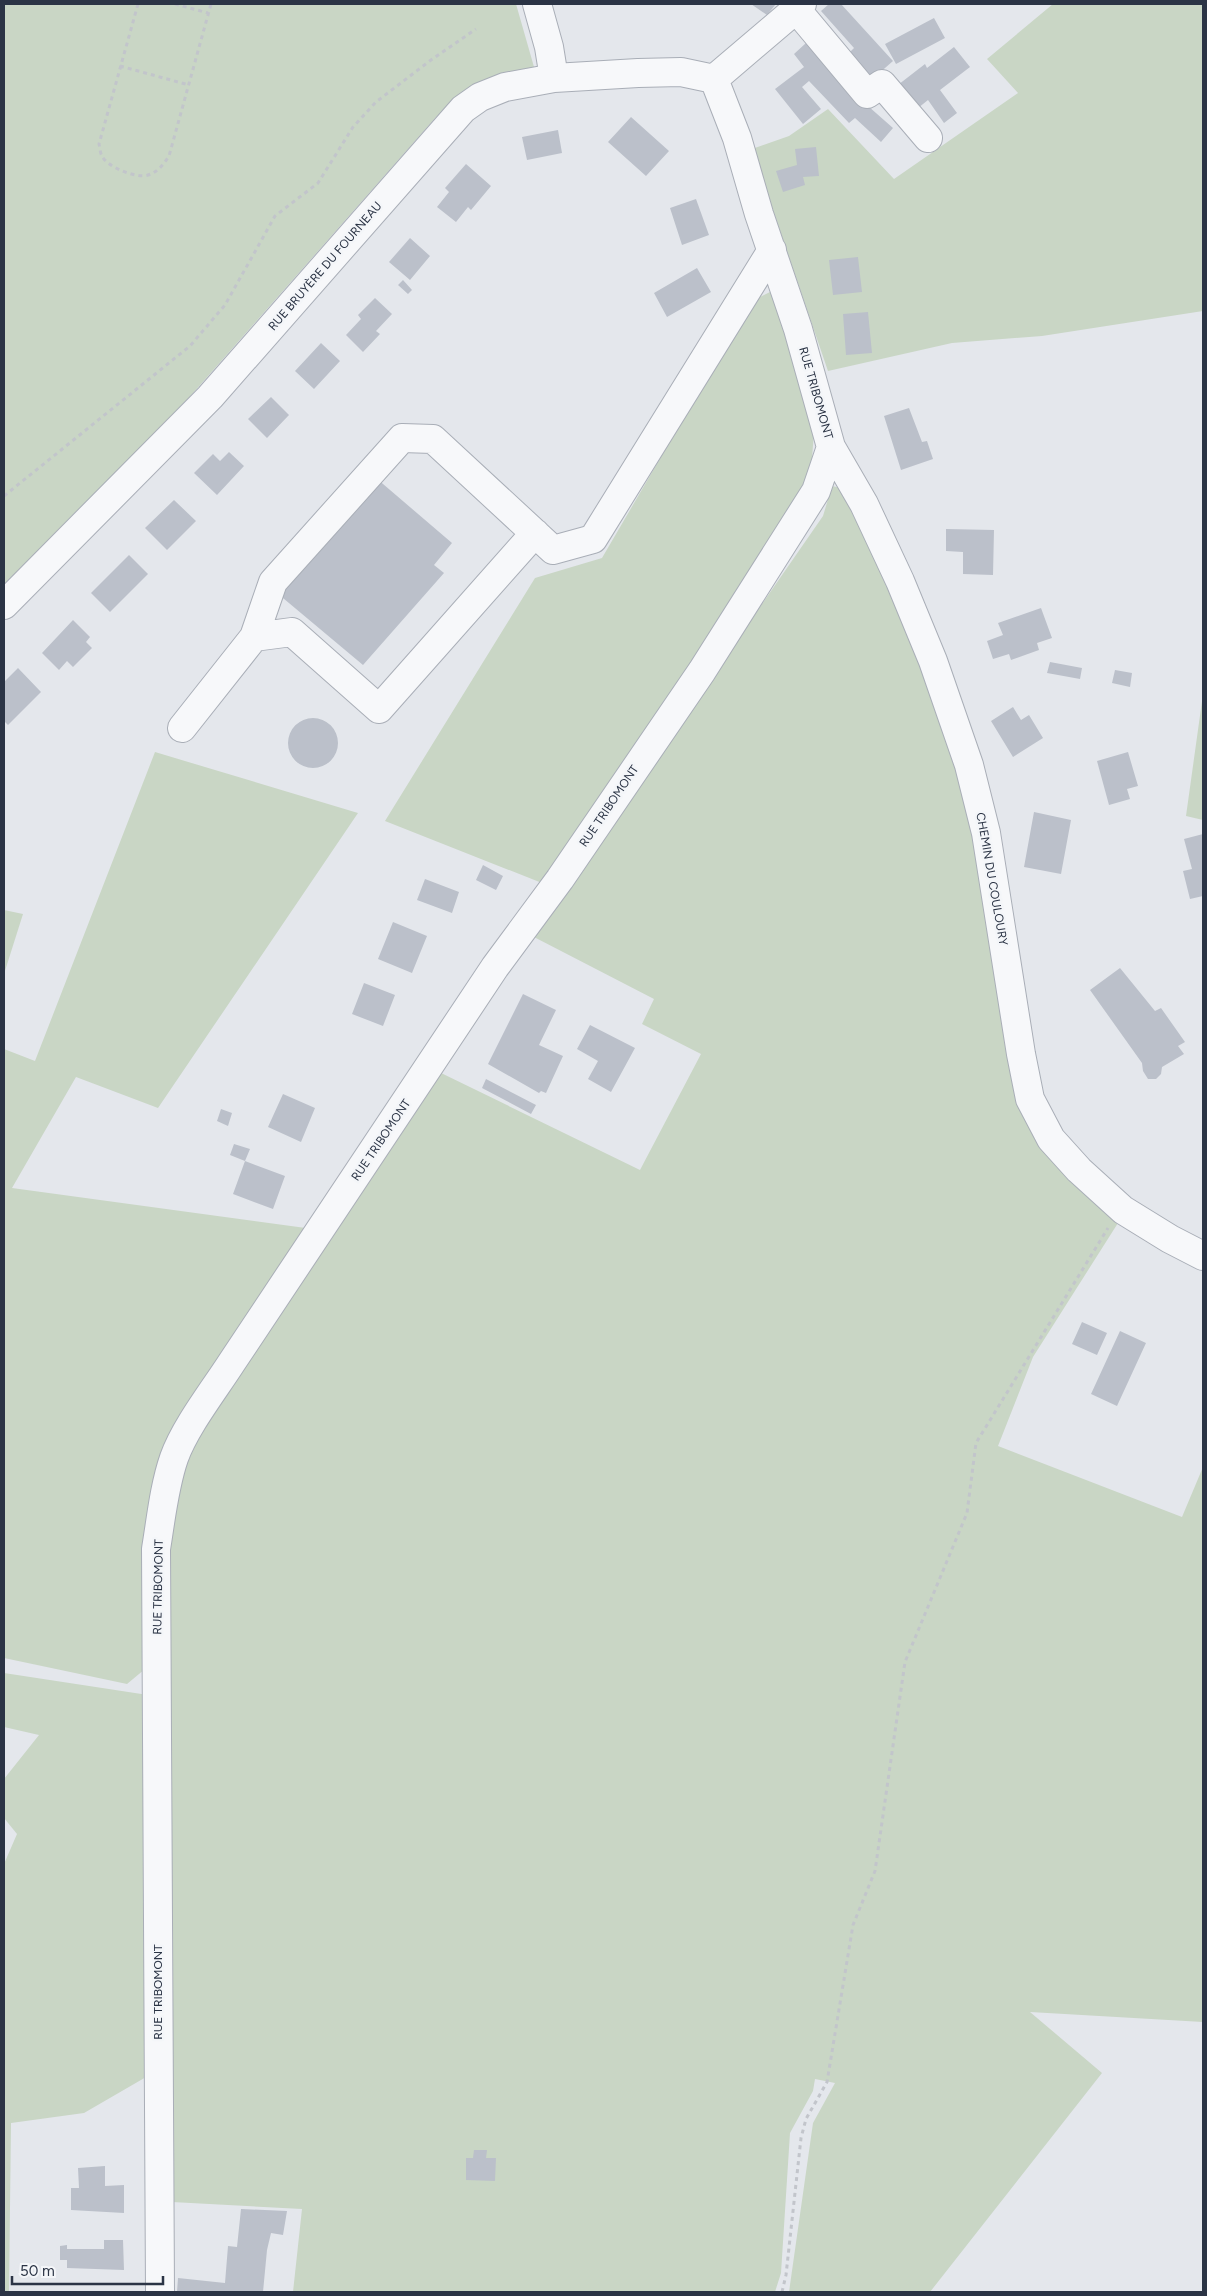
<svg xmlns="http://www.w3.org/2000/svg" width="1207" height="2296" font-family="Figtree,sans-serif">
  <style>
    .green { fill: #c9d6c5 }
    .building { fill: #bbc0ca }
    .lines { fill: none; stroke-linecap: round; stroke-linejoin: round }
    .minor-casing { stroke: #a9aeb7; stroke-width: 30 }
    .path { stroke: #c2c5cb; stroke-width: 3; stroke-dasharray: 4 4; stroke-linecap: butt }
    .minor { stroke: #f7f8fa; stroke-width: 28 }
    .labels { text-anchor: middle; dominant-baseline: central; stroke-width: 5; stroke-linejoin: round; paint-order: stroke }
    .street-label { font-size: 12px; fill: #2b3445; stroke: #f4f6f9 }
  </style>
  <rect width="100%" height="100%" fill="#e4e7ec"/>
  <path class="green" d="M4,4H516L534,67L481,85L437,116L149,443L4,589Z
    M1053,4H1203V311L1042,336L952,343L828,371L752,149L789,136L828,109L894,179L1018,93L987,59Z
    M774,290L815,418L810,486L547,885L385,821L535,578L602,558L752,301Z
    M832,486L846,489L905,621L963,787L1012,1056L1118,1223L1033,1357L998,1446L1182,1517L1203,1467V2022L1030,2012L1102,2073L930,2292H789L813,2123L835,2083L815,2079L813,2091L790,2133L781,2273L775,2292H293L302,2209L172,2202V2062L84,2113L11,2123L9,2292H4V1864L17,1834L4,1818V1779L39,1735L4,1727V1673L148,1695L164,1537L193,1443L439,1072L640,1170L701,1054L642,1024L654,999L532,936L823,516Z
    M1203,694V820L1186,816Z
    M155,752L358,813L158,1108L76,1077L12,1188L313,1229L175,1427L145,1669L127,1684L4,1658V1049L35,1061Z
    M4,910L23,914L4,974Z"/>
  <path class="building" d="M751,4H776L767,15Z
    M829,4H841L893,61L869,82L846,56L854,48L821,11Z
    M934,18L945,38L896,64L885,44Z
    M806,43L826,66L829,64L868,106L893,128L881,142L855,118L849,123L809,81L802,87L821,109L803,124L775,89L804,67L794,54Z
    M954,47L970,67L940,90L957,113L944,123L928,100L913,112L894,88L925,64L927,68Z
    M631,117L669,151L646,176L608,142Z
    M558,130L562,153L527,160L522,137Z
    M816,147L819,176L803,177L805,185L783,192L776,171L797,165L795,149Z
    M466,164L491,186L471,210L468,207L456,222L437,207L449,192L445,188Z
    M696,199L709,235L682,245L670,208Z
    M410,238L430,256L410,280L389,262Z
    M858,257L862,292L833,295L829,260Z
    M697,268L711,292L667,317L654,293Z
    M403,280L412,290L408,294L398,285Z
    M375,298L392,314L376,331L380,334L363,352L346,335L361,319L358,315Z
    M868,312L872,353L846,355L843,314Z
    M321,343L340,361L314,389L295,371Z
    M271,397L289,415L267,438L248,419Z
    M909,408L922,442L927,441L933,459L901,470L884,416Z
    M229,452L244,466L217,495L194,473L213,454L220,461Z
    M376,478L452,543L434,565L444,573L363,665L277,593Z
    M174,500L196,521L167,550L145,528Z
    M946,529L994,530L993,575L963,574V552L946,551Z
    M129,555L148,574L110,612L91,593Z
    M1041,608L1052,638L1037,643L1039,650L1011,660L1009,654L993,659L987,641L1003,635L998,623Z
    M73,620L90,637L86,642L92,648L73,667L67,661L59,670L42,653Z
    M1050,662L1082,668L1080,679L1047,673Z
    M18,668L41,692L8,725L4,721V682Z
    M1115,670L1132,673L1130,687L1112,683Z
    M1013,707L1021,720L1029,715L1043,738L1013,757L991,721Z
    M288 743a25 25 0 1 1 50 0a25 25 0 1 1-50 0Z
    M1128,752L1138,786L1127,789L1130,799L1109,805L1097,761Z
    M1034,812L1071,820L1061,874L1024,867Z
    M1203,834V896L1190,899L1183,871L1192,869L1184,839Z
    M483,865L503,876L496,890L476,880Z
    M425,879L459,892L452,913L417,900Z
    M393,922L427,936L412,973L378,959Z
    M1120,968L1155,1011L1161,1008L1185,1042L1178,1046L1184,1054L1162,1067L1161,1074L1156,1079H1148L1143,1071L1142,1063L1090,990Z
    M364,983L395,995L383,1026L352,1014Z
    M523,994L556,1010L539,1045L563,1056L546,1093L541,1091L539,1093L488,1064Z
    M590,1025L635,1048L611,1092L588,1079L598,1061L577,1049Z
    M486,1079L536,1105L531,1114L482,1088Z
    M283,1094L315,1108L301,1142L268,1127Z
    M221,1109L232,1113L228,1126L217,1121Z
    M234,1144L250,1149L245,1161L285,1176L273,1209L233,1194L245,1161L230,1155Z
    M1082,1322L1107,1333L1097,1355L1072,1344Z
    M1120,1331L1146,1343L1117,1406L1091,1394Z
    M474,2150H487L486,2158H496L495,2181L466,2180V2158H473Z
    M105,2166V2186L124,2185V2213L71,2210V2188H79L78,2168Z
    M241,2209L287,2211L283,2235L271,2233L267,2250L263,2292H177L178,2278L225,2283L228,2246L237,2247Z
    M104,2240H123L124,2270L67,2268V2260H60V2246L67,2245V2249H104Z"/>
  <g class="lines">
    <defs>
      <path id="minor" d="M537,4L549,47L554,78
        M796,9L867,94L882,84L928,138
        M714,79L737,138L759,214L798,329L831,447L864,504L900,581L933,661L969,765L986,833L1021,1054L1030,1099L1051,1139L1079,1170L1123,1210L1170,1239L1203,1256
        M714,79L802,4
        M4,605L210,397L463,109L480,97L505,87L554,78L638,73L681,72L714,79
        M254,637L292,632L379,709L535,533
        M182,728L254,637L273,582L402,438L433,439L553,550L593,539L772,250
        M160,2292L156,1549C161,1519 164,1487 174,1458C185,1427 214,1390 232,1362L495,967L560,879L702,671L816,491L831,447"/>
    </defs>
    <use href="#minor" class="minor-casing"/>
    <path class="path" d="M138,4L99,144C100,148 100,153 102,156C107,167 137,179 148,175C158,172 163,165 169,156L211,4
      M175,4L208,13
      M120,66L189,85
      M4,496L190,346L225,305L275,216L318,183L353,127L376,102L431,60L476,29
      M782,2292L786,2275L801,2138L806,2119L827,2082L853,1925L875,1871L905,1662L967,1513L976,1443L1108,1228"/>
    <use href="#minor" class="minor"/>
  </g>
  <g class="labels">
    <g class="street-label">
      <text transform="translate(325 266) rotate(-49)">RUE BRUYÈRE DU FOURNEAU</text>
      <text transform="translate(816 393) rotate(74)">RUE TRIBOMONT</text>
      <text transform="translate(609 806) rotate(-56)">RUE TRIBOMONT</text>
      <text transform="translate(992 879) rotate(80)">CHEMIN DU COULOURY</text>
      <text transform="translate(381 1140) rotate(-56)">RUE TRIBOMONT</text>
      <text transform="translate(158 1587) rotate(-89)">RUE TRIBOMONT</text>
      <text transform="translate(158 1992) rotate(-90)">RUE TRIBOMONT</text>
    </g>
  </g>
  <rect width="1207" height="2296" fill="none" stroke="#2b3445" stroke-width="10"/>
  <path d="M12 2276v8h151v-8" fill="none" stroke="#2b3445" stroke-width="2.5"/>
  <text x="20" y="2276" font-size="15" fill="#2b3445" stroke="#f4f6f9" stroke-width="4" paint-order="stroke">50 m</text>
</svg>
